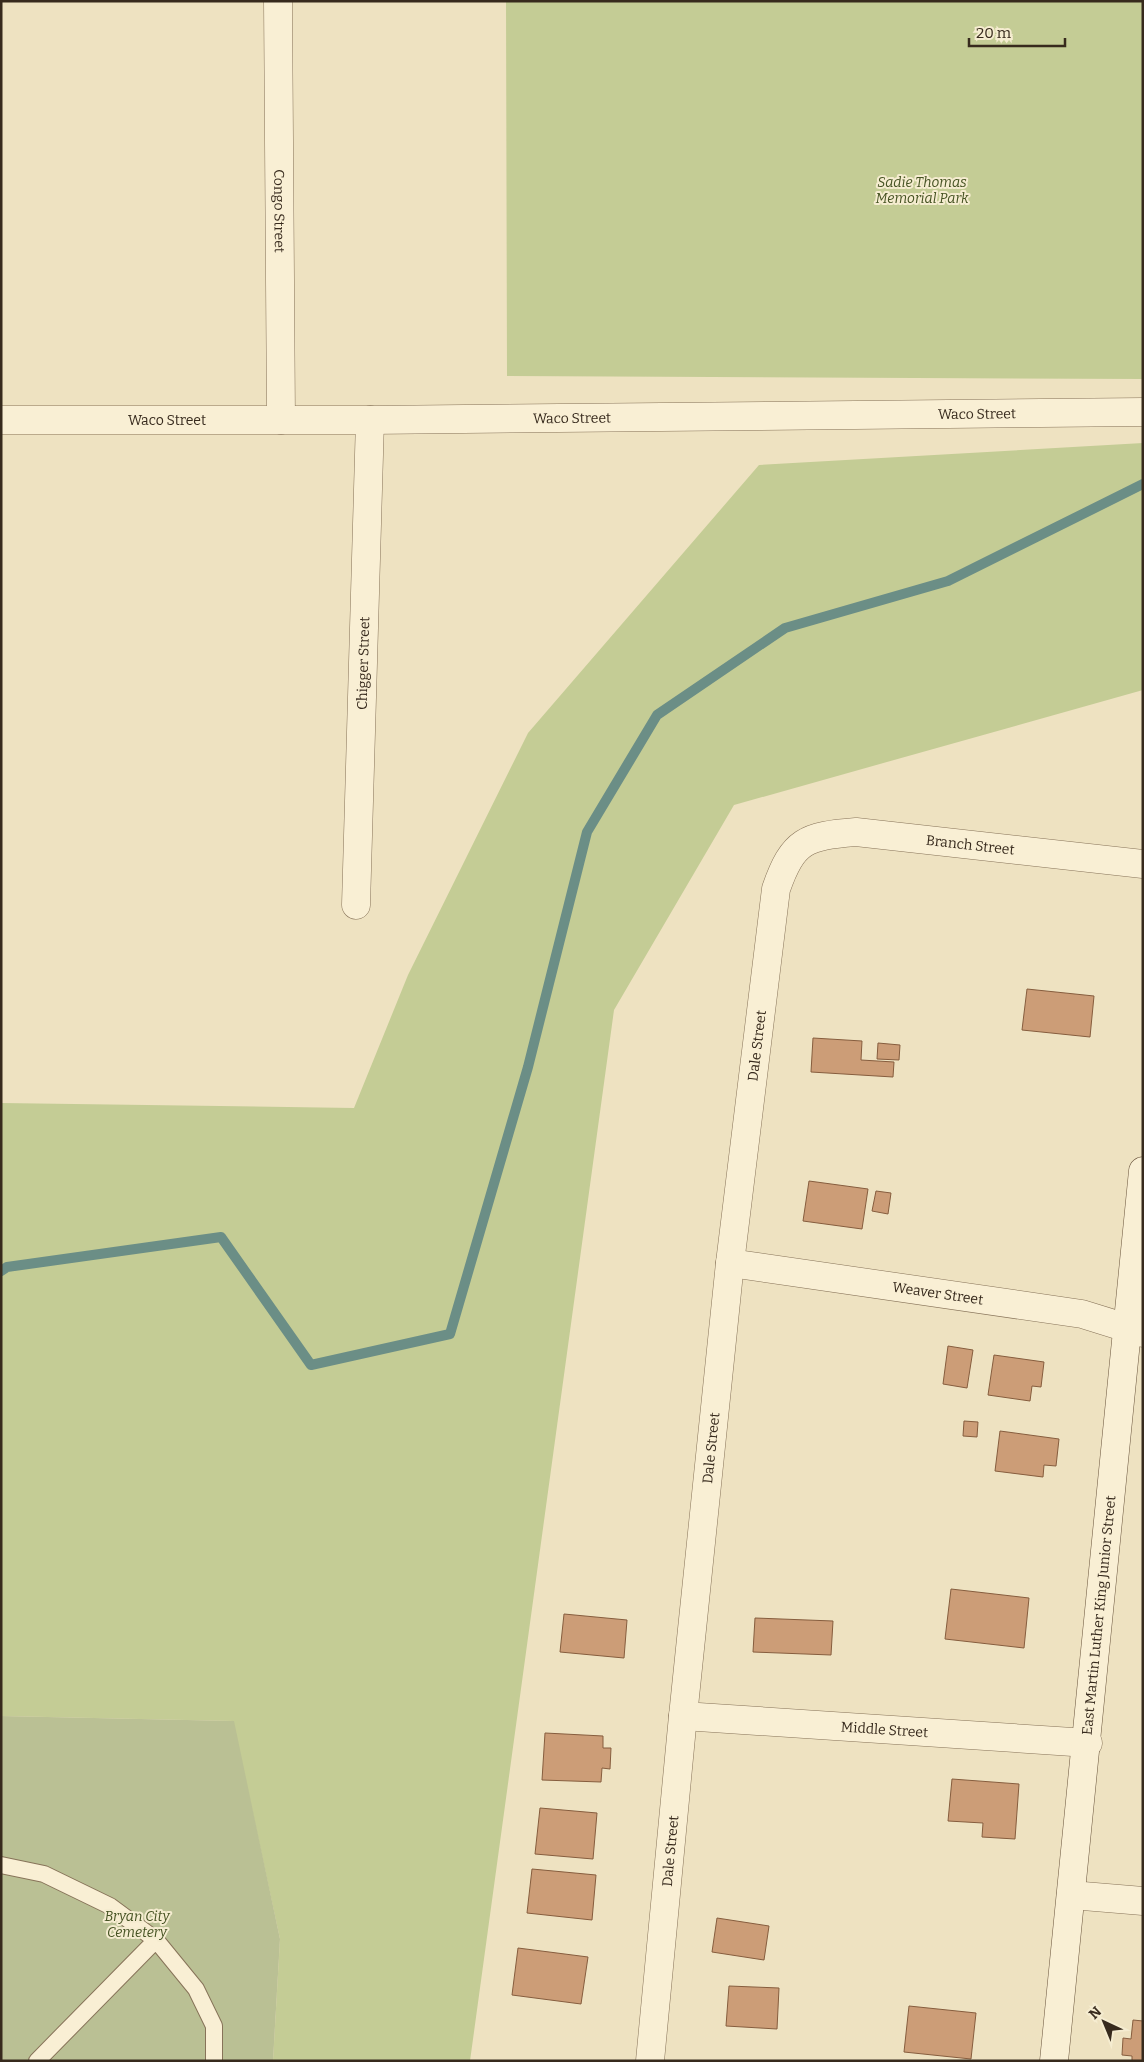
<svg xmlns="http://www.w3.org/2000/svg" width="1144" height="2062" font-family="Bitter,serif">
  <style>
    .green { fill: #c4cc95 }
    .cemetery { fill: #bac094 }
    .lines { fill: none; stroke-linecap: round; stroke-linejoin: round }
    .stream { stroke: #6b8e86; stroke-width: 10 }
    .building { fill: #cc9d77; stroke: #865d3e }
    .lane-casing { stroke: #877359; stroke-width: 18 }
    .street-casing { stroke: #877359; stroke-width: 29 }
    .secondary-casing { stroke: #69543c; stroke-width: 29 }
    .lane { stroke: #f9efd4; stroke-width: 16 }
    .street { stroke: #f9efd4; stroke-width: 28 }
    .secondary { stroke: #f9efd4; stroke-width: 28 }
    .labels { text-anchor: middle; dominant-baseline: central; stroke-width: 4; stroke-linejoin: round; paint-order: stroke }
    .park-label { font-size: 14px; font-style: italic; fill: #465323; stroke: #f5ecd0 }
    .street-label { font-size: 14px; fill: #372a1d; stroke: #f5ecd0 }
  </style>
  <rect width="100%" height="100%" fill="#eee2c1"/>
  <path class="green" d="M506,1H1143V379L507,376Z
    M1143,443V690L734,805L614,1010L470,2061H273L280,1939L233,1721L1,1716V1103L354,1108L408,975L528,733L759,465Z"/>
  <path class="cemetery" d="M1,1716L234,1721L280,1939L273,2061H1Z"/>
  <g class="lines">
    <path class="stream" d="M1,1271L7,1267L221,1237L311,1365L450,1334L528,1067L587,832L657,715L785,628L948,581L1143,484"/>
  </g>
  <path class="building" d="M1027,989L1094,996L1090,1037L1022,1030Z
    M813,1038L862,1041L861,1060L894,1062L893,1077L811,1072Z
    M878,1043L900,1045L899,1060L877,1059Z
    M809,1181L868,1189L862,1229L803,1221Z
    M876,1191L891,1193L888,1214L872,1211Z
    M948,1346L973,1350L967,1388L943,1384Z
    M994,1355L1044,1362L1041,1387L1032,1386L1030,1401L988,1395Z
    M964,1421L978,1422L977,1437L963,1436Z
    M1000,1431L1059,1439L1056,1466L1044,1465L1043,1477L995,1471Z
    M951,1589L1029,1598L1024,1648L945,1639Z
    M564,1614L627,1620L624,1658L560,1652Z
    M755,1618L833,1621L831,1655L753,1652Z
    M545,1733L603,1736V1748H611L610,1769L602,1768L601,1782L542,1780Z
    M952,1779L1019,1784L1015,1839L982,1837L983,1823L948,1821Z
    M540,1808L597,1813L593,1859L535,1854Z
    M532,1869L596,1875L592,1920L527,1913Z
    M717,1918L769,1926L764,1960L712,1952Z
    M518,1948L588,1957L581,2004L512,1995Z
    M729,1986L779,1988L777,2029L726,2026Z
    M909,2006L976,2013L971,2059L904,2052Z
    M1133,2020L1143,2021V2061H1132V2056L1122,2055L1123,2038L1131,2039Z"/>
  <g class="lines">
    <defs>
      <path id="lane" d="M1,1865L44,1874L110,1906L156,1940L196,1989L214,2026V2061
        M37,2061L156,1940"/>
      <g id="street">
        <path id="s1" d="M278,1L281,420"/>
        <path id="s2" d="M1,420H370L1143,412"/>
        <path id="s3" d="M356,905L370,420"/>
        <path id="s4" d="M730,1263L1082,1314L1143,1333"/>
        <path id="s5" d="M683,1716L1088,1743"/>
        <path d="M1071,1895L1143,1901"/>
        <path id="s6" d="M650,2061L683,1716L730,1263L776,889C793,840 806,836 856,832L1143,864"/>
      </g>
      <g id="secondary">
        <path id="s7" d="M1054,2061L1143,1171"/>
      </g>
    </defs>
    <use href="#lane" class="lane-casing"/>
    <use href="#street" class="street-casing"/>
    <use href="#secondary" class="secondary-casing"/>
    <use href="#lane" class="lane"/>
    <use href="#street" class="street"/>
    <use href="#secondary" class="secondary"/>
  </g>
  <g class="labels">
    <g class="park-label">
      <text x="922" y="182">Sadie Thomas<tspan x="922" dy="16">Memorial Park</tspan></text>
      <text x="137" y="1916">Bryan City<tspan x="137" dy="16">Cemetery</tspan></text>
    </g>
    <g class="street-label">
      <text stroke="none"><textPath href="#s1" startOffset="210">Congo Street</textPath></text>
      <text stroke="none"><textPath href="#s2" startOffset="976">Waco Street</textPath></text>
      <text stroke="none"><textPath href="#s2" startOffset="571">Waco Street</textPath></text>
      <text stroke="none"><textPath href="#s2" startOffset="166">Waco Street</textPath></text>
      <text stroke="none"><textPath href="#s3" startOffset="242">Chigger Street</textPath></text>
      <text stroke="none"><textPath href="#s6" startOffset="1402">Branch Street</textPath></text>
      <text stroke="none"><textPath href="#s6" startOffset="1021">Dale Street</textPath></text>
      <text stroke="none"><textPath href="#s4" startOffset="210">Weaver Street</textPath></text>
      <text stroke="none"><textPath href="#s6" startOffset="616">Dale Street</textPath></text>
      <text stroke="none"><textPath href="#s7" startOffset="448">East Martin Luther King Junior Street</textPath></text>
      <text stroke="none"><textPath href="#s5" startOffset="202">Middle Street</textPath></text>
      <text stroke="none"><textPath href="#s6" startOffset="211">Dale Street</textPath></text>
    </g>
  </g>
  <rect width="1144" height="2062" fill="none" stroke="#372a1d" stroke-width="5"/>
  <g transform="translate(1104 2022) rotate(316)" stroke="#f5ecd0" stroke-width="4" paint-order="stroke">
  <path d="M0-4L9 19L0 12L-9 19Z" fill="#372a1d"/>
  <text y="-8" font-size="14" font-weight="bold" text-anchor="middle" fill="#372a1d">N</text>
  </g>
  <path d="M969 38v8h96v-8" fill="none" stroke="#372a1d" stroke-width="2.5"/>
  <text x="976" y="38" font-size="15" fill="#372a1d" stroke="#f5ecd0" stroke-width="4" paint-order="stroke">20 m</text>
</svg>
